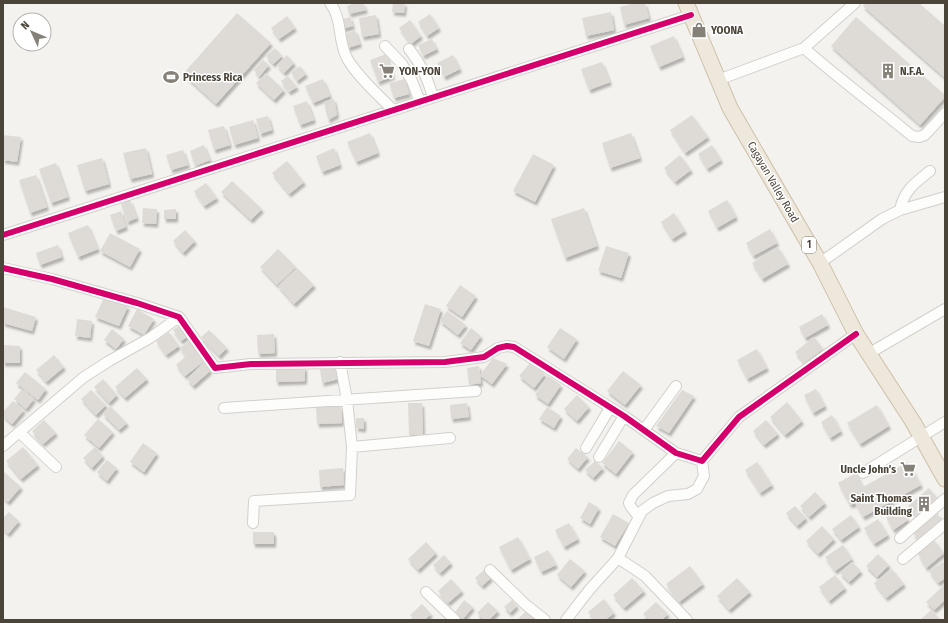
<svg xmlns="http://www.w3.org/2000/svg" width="948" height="623" font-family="'Fira Sans Condensed',sans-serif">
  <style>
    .building { fill: #dedbd6; filter: url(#shadow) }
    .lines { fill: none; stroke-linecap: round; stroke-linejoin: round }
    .minor-casing { stroke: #d2d0cb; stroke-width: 12 }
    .highway-casing { stroke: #ccbfa9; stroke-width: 17 }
    .minor { stroke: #fdfdfc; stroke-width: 10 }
    .highway { stroke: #ede8db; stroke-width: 15 }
    .cycleway-casing { stroke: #fff; stroke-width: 8 }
    .cycleway { stroke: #d6006c; stroke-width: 6 }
    .labels { text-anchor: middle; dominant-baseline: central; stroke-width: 3; stroke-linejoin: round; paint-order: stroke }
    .shield { fill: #fff; stroke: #817c74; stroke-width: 1 }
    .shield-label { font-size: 10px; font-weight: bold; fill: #4b4439 }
    .poi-label { font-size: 11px; font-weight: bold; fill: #4b4439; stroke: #fff; text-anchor: start }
    .street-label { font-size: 11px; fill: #4b4439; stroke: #fff }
  </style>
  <defs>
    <filter id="shadow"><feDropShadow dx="2" dy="3.5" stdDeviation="1" flood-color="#0004"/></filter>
  </defs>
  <rect width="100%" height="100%" fill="#f4f2ee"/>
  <path class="building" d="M355,3H363L366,10L349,14L347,6Z
    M393,3H405L404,13L392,12Z
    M635,3H645L649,18L624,25L620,7Z
    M865,3H919L945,26V78L863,6Z
    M611,12L614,30L586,36L582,18Z
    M237,13L271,43L216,104L183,74Z
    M430,14L439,28L427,36L418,22Z
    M376,15L379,34L362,37L359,18Z
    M287,16L295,28L279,39L271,28Z
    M350,17L353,26L342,29L340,20Z
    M856,17L945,95V97L920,125L831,46Z
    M410,20L421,36L411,44L399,28Z
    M355,30L360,44L348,48L343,35Z
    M674,36L683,57L659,67L650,46Z
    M432,39L437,49L423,56L418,45Z
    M275,48L282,56L273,64L266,56Z
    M386,54L393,76L378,82L370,60Z
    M287,55L294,63L284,73L277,65Z
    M453,55L460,69L444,77L437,63Z
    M263,60L269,65L259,77L254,70Z
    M602,62L610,82L589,90L581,69Z
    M300,66L306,74L297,81L291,72Z
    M266,73L284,90L274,100L256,83Z
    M288,76L297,87L289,92L281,81Z
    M323,79L330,96L313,103L305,86Z
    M405,79L409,94L394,98L389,83Z
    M334,99L337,115L328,120L324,102Z
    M307,101L314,120L300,125L293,106Z
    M692,115L708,137L685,153L670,130Z
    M268,116L272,130L260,134L256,119Z
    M253,120L258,138L234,145L229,127Z
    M224,126L230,145L214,150L208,130Z
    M370,133L378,153L356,162L347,142Z
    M631,133L640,158L610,168L602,143Z
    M3,135L21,137L17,162L3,160Z
    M204,145L210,160L195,166L190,151Z
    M712,145L721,160L707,169L698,154Z
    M146,148L152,174L130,179L123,153Z
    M334,148L340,165L322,172L316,156Z
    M183,150L188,165L171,170L166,155Z
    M533,154L554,165L535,202L513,191Z
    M680,155L691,170L675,182L664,168Z
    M102,158L109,184L85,191L77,165Z
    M287,161L304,182L289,194L272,173Z
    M56,163L68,197L51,203L39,169Z
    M36,175L47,207L30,213L19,180Z
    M232,181L262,209L251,220L221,192Z
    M206,183L217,198L204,206L194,191Z
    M130,200L137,218L127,222L121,204Z
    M727,200L736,217L717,228L708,211Z
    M143,208L157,209L156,224L142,223Z
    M584,208L597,246L565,258L551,219Z
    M176,209V219H164V210Z
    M121,211L126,227L116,231L110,215Z
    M674,213L685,231L672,239L661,222Z
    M88,225L98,249L78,257L68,233Z
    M770,229L777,243L753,256L746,243Z
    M185,230L195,241L183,253L173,241Z
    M110,233L140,249L130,267L100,251Z
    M58,245L62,257L40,265L36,253Z
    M606,246L629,253L621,278L598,271Z
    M778,247L788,264L762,279L752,263Z
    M278,249L296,267L277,285L260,267Z
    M297,268L314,285L294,304L278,286Z
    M460,285L476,296L462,317L446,306Z
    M104,298L128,306L119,326L95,317Z
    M425,304L441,309L429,346L413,341Z
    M3,307L36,317L32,331L3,323Z
    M137,309L154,319L144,335L128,326Z
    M447,311L466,325L458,335L440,321Z
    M822,314L828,325L805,338L799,327Z
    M77,319L92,321L90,338L75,336Z
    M180,325L188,336L181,341L173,330Z
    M471,328L481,336L471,350L460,343Z
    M560,328L577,339L564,359L547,347Z
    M112,329L124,339L116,349L104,340Z
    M209,330L227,348L219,356L201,337Z
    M169,332L179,346L166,355L156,341Z
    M274,334L275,353L258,354L257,335Z
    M814,337L823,349L804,363L795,352Z
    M190,340L197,348L203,362L185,376L176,365L186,356L180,348Z
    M3,345L20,346V363H3Z
    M757,349L767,368L747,379L737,360Z
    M54,355L64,367L46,382L36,370Z
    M493,358L507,364L492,384L480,375Z
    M205,361L210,371L193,386L187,379Z
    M530,363L545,374L534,388L519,376Z
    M336,365L339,379L322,383L320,369Z
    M479,366L481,383L469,385L467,368Z
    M305,367V381L276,382V368Z
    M137,368L147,379L125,398L115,387Z
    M623,371L641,385L625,405L607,391Z
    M25,372L46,389L38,400L16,383Z
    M548,376L561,385L548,404L535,395Z
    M103,379L117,395L109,403L94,387Z
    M22,389L34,399L26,409L14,399Z
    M816,389L825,406L813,413L804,395Z
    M91,390L106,405L96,415L81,399Z
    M682,390L694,396L669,433L656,426Z
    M577,395L589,407L577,421L564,409Z
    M13,401L24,410L12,424L3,416V412Z
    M787,402L802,421L785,435L770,417Z
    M408,403H422L423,435H409Z
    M467,403L469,417L451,419L450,405Z
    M877,405L889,426L860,444L847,423Z
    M110,406L127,423L119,430L103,414Z
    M341,406L342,423L317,424L316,407Z
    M547,407L561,416L554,428L539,419Z
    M832,415L841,431L830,438L821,422Z
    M356,418H364V429L356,428Z
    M98,419L113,432L99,448L84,435Z
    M44,420L56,433L43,444L32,431Z
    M766,420L778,434L764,445L753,431Z
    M619,441L633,452L616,474L602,463Z
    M143,443L157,453L144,472L130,462Z
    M23,447L38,465L21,479L6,461Z
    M95,447L103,456L92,468L83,458Z
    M576,448L588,457L578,469L567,459Z
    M107,460L117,468L107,481L97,472Z
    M595,461L603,468L593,478L585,470Z
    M757,462L772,485L760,493L745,470Z
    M908,462L921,485L863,517L855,503L850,505L838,483L856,473L863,487Z
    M343,468L344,485L320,487L319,470Z
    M3,471L21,487L8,502L3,498Z
    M929,488L940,501L918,519L908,506Z
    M815,492L825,503L809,517L800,506Z
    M589,502L599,508L590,524L580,518Z
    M795,506L806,518L797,526L786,513Z
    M901,508L908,520L893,530L886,517Z
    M9,512L19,521L8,534L3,529V518Z
    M938,513L941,522L919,540L913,533Z
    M613,514L629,523L615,546L600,537Z
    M851,515L859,527L841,540L832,529Z
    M878,519L888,535L874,544L864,528Z
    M569,523L578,539L564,547L555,530Z
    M822,526L834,539L818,554L806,541Z
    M253,532H274V544H253Z
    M518,537L530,559L511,570L499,547Z
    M934,540L944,553L926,568L918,554Z
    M426,542L436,553L418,570L408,559Z
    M843,545L852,559L835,571L825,557Z
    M548,550L556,565L541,572L534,557Z
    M878,554L889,565L877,577L866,566Z
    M444,555L451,563L440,573L433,565Z
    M570,559L585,571L571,587L557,575Z
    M945,561V578L938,583L929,571Z
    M852,562L861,571L849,582L840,573Z
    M690,566L703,584L679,602L666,584Z
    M892,569L904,584L886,598L874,583Z
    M484,570L491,578L482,586L475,578Z
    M835,575L845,588L829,601L819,587Z
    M632,578L644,591L624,608L613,595Z
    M737,578L750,592L729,610L717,596Z
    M451,579L462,591L448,603L438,591Z
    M945,584V600L934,610L926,602Z
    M604,599L614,613L605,620H594L588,612Z
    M464,600L473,607L463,619L455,612Z
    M512,600L517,606L510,613L504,607Z
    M488,602L498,611L489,620H484L477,613Z
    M656,602L668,614L662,620H650L643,614Z
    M422,604L431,614L424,620H415L410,615Z
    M527,610L536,620H517Z
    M931,610L941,620H920Z"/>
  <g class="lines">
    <defs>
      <path id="minor" d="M330,3C342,18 338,39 346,56C353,72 380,97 393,110
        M385,46L402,64L412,81L420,102
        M804,48C839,79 876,106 912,136L919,137L925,135L945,113
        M409,49C422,66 427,77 433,97
        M718,80L804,48L855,3
        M900,210C904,190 915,183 930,171
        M3,235L691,15
        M820,263L882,219L900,210L945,197
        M3,268L52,279L137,303L179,317L215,368L251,364L445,362L484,357L498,348L507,346L514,347L624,416L676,453L702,461L739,417L856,334
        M868,354L945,309
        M224,408L476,391
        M644,430L676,386
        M19,432L56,467
        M3,446L84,377L109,361L150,338L179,317
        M352,447L450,438
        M586,448L610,408
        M599,457L624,416
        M863,473L945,422
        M639,517L631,507L629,503L633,495L676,453
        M253,523L254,501L350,495L352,447L347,400L340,362
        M900,538L945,499
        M618,558L645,576L687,620
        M903,559L945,524
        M490,570L526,605L545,620
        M426,592L455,620
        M566,620L590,589L618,558L642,511L653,503L668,496L688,494L697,489L704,476L702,461"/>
      <path id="highway" d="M686,3L730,108L820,263L856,334L913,422L945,479"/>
    </defs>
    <use href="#minor" class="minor-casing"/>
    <use href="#highway" class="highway-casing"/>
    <use href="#minor" class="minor"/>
    <use href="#highway" class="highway"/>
    <defs>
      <path id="cycleway" d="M3,235L691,15
        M3,268L52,279L137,303L179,317L215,368L251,364L445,362L484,357L498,348L507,346L514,347L624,416L676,453L702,461L739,417L856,334"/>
    </defs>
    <use href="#cycleway" class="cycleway-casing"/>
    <use href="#cycleway" class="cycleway"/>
  </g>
  <defs>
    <symbol id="shop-bare" viewBox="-9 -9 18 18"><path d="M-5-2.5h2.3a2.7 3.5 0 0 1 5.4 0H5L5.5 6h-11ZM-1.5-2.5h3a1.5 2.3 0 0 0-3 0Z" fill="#868178" stroke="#fff" stroke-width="2.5" paint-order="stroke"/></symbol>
    <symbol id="supermarket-bare" viewBox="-9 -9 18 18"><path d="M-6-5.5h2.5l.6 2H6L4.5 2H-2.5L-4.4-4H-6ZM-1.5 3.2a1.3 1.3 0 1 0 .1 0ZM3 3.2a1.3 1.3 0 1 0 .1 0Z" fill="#868178" stroke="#fff" stroke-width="2.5" paint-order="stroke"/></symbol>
    <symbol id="building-bare" viewBox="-9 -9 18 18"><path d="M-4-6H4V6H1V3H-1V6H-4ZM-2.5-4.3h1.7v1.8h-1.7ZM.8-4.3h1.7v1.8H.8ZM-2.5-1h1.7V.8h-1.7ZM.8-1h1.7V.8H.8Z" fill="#868178" stroke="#fff" stroke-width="2.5" paint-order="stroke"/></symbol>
    <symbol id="stadium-bare" viewBox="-9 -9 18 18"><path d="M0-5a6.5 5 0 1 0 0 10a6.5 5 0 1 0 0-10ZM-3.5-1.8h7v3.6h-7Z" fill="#868178" stroke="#fff" stroke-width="2.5" paint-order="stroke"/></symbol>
  </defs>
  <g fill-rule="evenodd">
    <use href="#shop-bare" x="688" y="19" width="22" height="22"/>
    <use href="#supermarket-bare" x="376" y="60" width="22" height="22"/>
    <use href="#building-bare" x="877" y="60" width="22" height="22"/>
    <use href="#stadium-bare" x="160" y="66" width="22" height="22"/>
    <use href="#supermarket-bare" x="897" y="458" width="22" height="22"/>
    <use href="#building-bare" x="913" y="493" width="22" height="22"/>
  </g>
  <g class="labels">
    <rect class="shield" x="802" y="237" width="14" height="16" rx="3"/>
    <g class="shield-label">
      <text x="809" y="245">1</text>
    </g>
    <g class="poi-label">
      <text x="711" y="30">YOONA</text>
      <text x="399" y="71">YON-YON</text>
      <text x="900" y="71">N.F.A.</text>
      <text x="183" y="77">Princess Rica</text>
      <text x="896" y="469" text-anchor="end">Uncle John's</text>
      <text x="912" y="498" text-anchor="end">Saint Thomas<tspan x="912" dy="13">Building</tspan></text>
    </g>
    <g class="street-label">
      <text transform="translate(773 182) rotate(60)">Cagayan Valley Road</text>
    </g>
  </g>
  <rect width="948" height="623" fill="none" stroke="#4b4439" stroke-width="8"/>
  <g transform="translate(32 32) rotate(314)"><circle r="19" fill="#ffffff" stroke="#b7b4b0"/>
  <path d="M0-3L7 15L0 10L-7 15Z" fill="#868178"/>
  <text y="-6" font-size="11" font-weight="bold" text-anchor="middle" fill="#4b4439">N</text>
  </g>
</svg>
